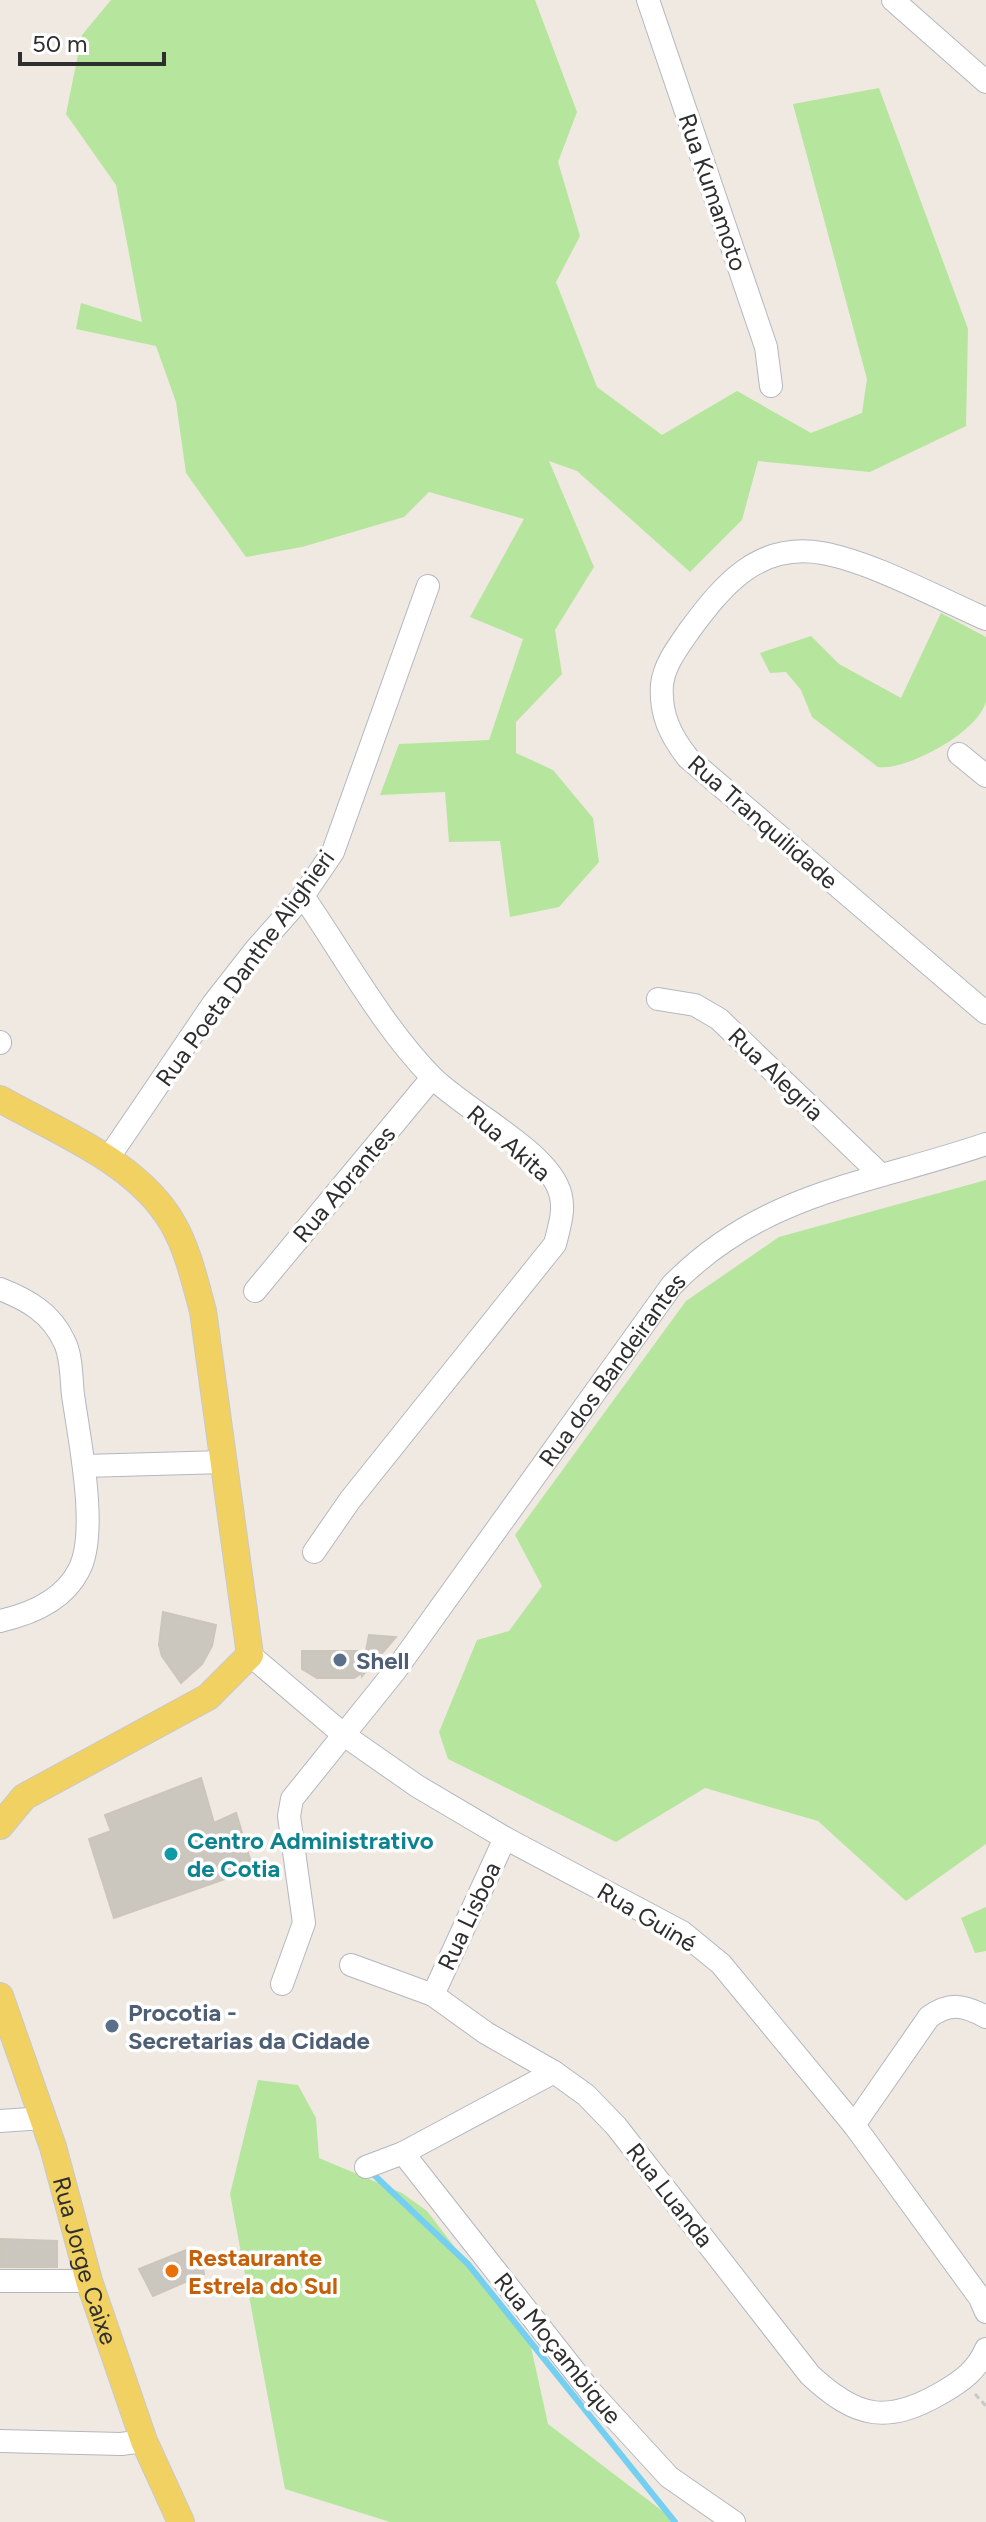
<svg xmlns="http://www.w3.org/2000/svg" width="986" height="2522" font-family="Figtree,sans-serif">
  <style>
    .green { fill: #b6e59e }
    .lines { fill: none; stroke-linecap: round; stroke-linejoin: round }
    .stream { stroke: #75cff0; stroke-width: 6 }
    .building { fill: #cbc7bf; stroke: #cbc5ba; stroke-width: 2 }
    .minor-casing { stroke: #b4b7c1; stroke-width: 24 }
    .major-casing { stroke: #c9c9c9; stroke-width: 28 }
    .path { stroke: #c9c9c9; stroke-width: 3; stroke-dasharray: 6 4; stroke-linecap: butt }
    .minor { stroke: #fff; stroke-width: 22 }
    .major { stroke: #f2d163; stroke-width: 26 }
    .service-dot { fill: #5c6f8a; stroke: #fff; stroke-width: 3 }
    .culture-dot { fill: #0f9aa8; stroke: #fff; stroke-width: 3 }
    .food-dot { fill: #e8710a; stroke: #fff; stroke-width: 3 }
    .labels { text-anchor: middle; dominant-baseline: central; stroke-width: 7; stroke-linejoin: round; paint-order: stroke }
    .street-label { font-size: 24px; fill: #2e2e2e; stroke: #fff }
    .service-label { font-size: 24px; font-weight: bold; fill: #4e5e75; stroke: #fff; text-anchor: start }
    .culture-label { font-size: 24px; font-weight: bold; fill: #0d838f; stroke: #fff; text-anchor: start }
    .food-label { font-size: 24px; font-weight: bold; fill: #c56008; stroke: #fff; text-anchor: start }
  </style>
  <rect width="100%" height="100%" fill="#efe9e1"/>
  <path class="green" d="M111,0H535L577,112L558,162L580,236L556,282L597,387L662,435L737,391L811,433L862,413L867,379L793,104L879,88L968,329L966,426L870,472L758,461L742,520L690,572L577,471L549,461L594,567L555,630L562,674L516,722V753L553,770L593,818L599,862L559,907L510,917L500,841L449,842L445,792L380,795L399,744L489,740L523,639L470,617L524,519L429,492L404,517L302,547L246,557L186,473L176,402L156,346L76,329L81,303L142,322L116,185L66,114L82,35Z
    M941,613L986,637C986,657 986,682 986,701C980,731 907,771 878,767L812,717L801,690L786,672L770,673L760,653L811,636L839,664L901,698Z
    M986,1180V1844L906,1901L818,1821L705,1788L616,1842L448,1759L439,1732L477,1640L509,1631L542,1586L515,1535L686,1301L779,1237Z
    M986,1907V1951L975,1953L961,1918Z
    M258,2080L298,2085L316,2118L319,2158L402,2193L427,2211L531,2347L548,2424L677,2522H390L285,2489L230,2194Z"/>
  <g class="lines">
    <path class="stream" d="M371,2172L468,2264L675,2522"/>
  </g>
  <path class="building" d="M163,1612L216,1625L212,1646L202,1664L181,1683L162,1656L159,1645Z
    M369,1635L396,1637L362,1676V1673L354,1678H317L302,1669V1651H366Z
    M201,1778L214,1823L236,1813L253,1869L114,1918L89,1839L111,1831L105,1815Z
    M0,2239L57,2241V2267H0Z
    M186,2250L189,2259L201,2257L204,2274L153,2296L139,2269Z"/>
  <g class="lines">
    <defs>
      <g id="minor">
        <path d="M648,0L766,347L771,386"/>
        <path d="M893,0L986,82"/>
        <path d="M986,619C938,598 872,562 822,553C758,542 723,585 689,631C678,647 664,665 662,685C660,714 670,735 688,758L986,1013"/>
        <path d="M959,754L986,776"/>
        <path d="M303,896C343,954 382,1026 432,1077C464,1109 538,1146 557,1185C567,1205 560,1224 555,1244L350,1500L314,1552"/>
        <path d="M658,999L695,1005L719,1019L881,1175"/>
        <path d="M0,1042V1043"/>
        <path d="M107,1160L213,1004L256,949L303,896L333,852L428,586"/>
        <path d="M0,1289C28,1300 51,1313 64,1341C72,1356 71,1378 73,1395C79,1438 99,1532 79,1570C64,1600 31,1614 0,1621"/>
        <path d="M255,1291L432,1078"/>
        <path d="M84,1466L224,1462"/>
        <path d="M250,1655L344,1735L417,1786L505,1838L682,1932L721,1964L854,2125L980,2298L986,2312"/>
        <path d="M351,1965L433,1995L486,2033L554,2072L586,2095L616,2126L810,2375C856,2418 887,2425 943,2392C962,2381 977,2370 986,2349"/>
        <path id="s1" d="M282,1984L304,1923L289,1816L292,1799L395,1671L672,1285C763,1192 869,1184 986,1144"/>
        <path d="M433,1995L505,1838"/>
        <path d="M0,2121L43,2118"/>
        <path d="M854,2125L929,2017C950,2002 964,2005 986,2017"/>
        <path d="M403,2153L591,2392L669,2477L734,2522"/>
        <path d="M366,2167L403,2153L554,2072"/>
        <path d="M0,2281H89"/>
        <path d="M0,2441L121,2444L144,2441"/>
      </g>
      <g id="major">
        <path d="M0,1099C58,1132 139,1163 173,1224C188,1250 195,1282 203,1311L250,1655L208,1697L24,1797L0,1826"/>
        <path id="s2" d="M0,1996L53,2147L89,2281L144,2441L181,2522"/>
      </g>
    </defs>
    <use href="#minor" class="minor-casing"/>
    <use href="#major" class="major-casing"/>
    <path class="path" d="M975,2394L986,2406"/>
    <use href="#minor" class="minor"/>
    <use href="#major" class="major"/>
  </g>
  <g class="service-dot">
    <circle cx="340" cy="1660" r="8"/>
    <circle cx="112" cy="2026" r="8"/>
  </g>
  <circle class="culture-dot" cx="171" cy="1854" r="8"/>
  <circle class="food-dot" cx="172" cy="2271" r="8"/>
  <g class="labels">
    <g class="street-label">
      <text transform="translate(713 192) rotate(71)">Rua Kumamoto</text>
      <text transform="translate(763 822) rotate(41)">Rua Tranquilidade</text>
      <text transform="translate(245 968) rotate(-54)">Rua Poeta Danthe Alighieri</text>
      <text transform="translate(776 1074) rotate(44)">Rua Alegria</text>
      <text transform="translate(509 1143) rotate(41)">Rua Akita</text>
      <text transform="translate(344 1184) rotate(-50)">Rua Abrantes</text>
      <text stroke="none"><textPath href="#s1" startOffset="726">Rua dos Bandeirantes</textPath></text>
      <text transform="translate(469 1916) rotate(-65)">Rua Lisboa</text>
      <text transform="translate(647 1917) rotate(31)">Rua Guiné</text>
      <text transform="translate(670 2195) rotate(52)">Rua Luanda</text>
      <text stroke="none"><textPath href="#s2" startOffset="278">Rua Jorge Caixe</textPath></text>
      <text transform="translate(558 2348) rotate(51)">Rua Moçambique</text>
    </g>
    <g class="service-label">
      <text x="356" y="1660">Shell</text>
      <text x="128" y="2012">Procotia -<tspan x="128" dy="28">Secretarias da Cidade</tspan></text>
    </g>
    <g class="culture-label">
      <text x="187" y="1840">Centro Administrativo<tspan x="187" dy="28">de Cotia</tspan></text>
    </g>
    <g class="food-label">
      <text x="188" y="2257">Restaurante<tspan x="188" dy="28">Estrela do Sul</tspan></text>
    </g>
  </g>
  <path d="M20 52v12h144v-12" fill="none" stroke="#2e2e2e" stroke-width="4"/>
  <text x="32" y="52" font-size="24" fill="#2e2e2e" stroke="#ffffff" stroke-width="6" paint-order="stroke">50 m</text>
</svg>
